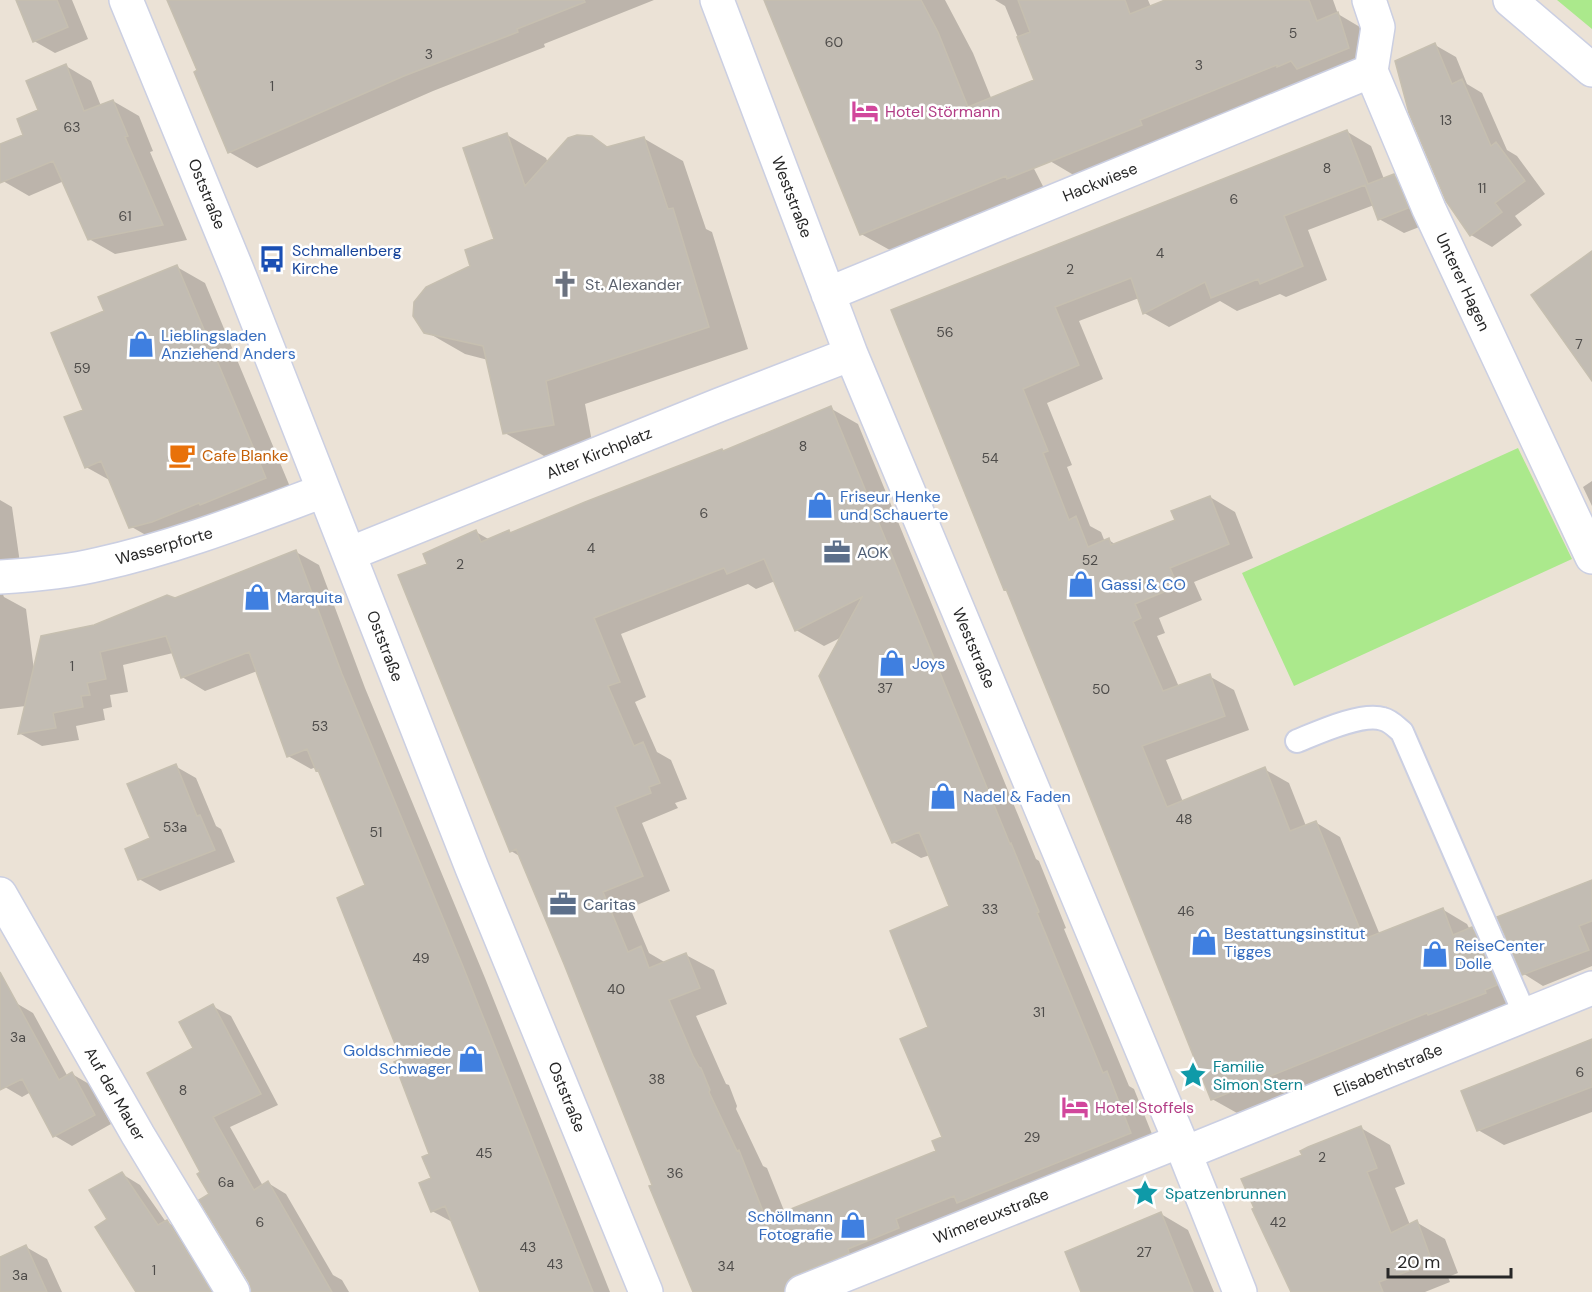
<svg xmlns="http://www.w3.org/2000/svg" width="1592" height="1292" font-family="'DM Sans',sans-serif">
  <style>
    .green { fill: #abe98c }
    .shadow { fill: #0003; fill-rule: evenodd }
    .building { fill: #c2bcb3; stroke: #c6bfb0; stroke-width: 1.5; fill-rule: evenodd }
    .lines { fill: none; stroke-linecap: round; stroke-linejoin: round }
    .service-casing { stroke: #cbcfe2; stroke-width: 26 }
    .minor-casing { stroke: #cbcfe2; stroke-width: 36 }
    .tertiary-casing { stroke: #cbcfe2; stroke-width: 36 }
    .service { stroke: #fff; stroke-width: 22 }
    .minor { stroke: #fff; stroke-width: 33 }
    .tertiary { stroke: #fff; stroke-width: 33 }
    .labels { text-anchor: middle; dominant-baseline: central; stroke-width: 5; stroke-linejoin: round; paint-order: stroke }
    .number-label { font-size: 14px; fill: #4e4c4a }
    .hotel-label { font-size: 16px; fill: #b23c85; stroke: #fff; text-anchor: start }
    .street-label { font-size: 16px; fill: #272727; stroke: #fff }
    .transit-label { font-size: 16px; fill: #164399; stroke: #fff; text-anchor: start }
    .worship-label { font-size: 16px; fill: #5b616d; stroke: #fff; text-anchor: start }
    .shop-label { font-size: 16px; fill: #366cbe; stroke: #fff; text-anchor: start }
    .food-label { font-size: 16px; fill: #c56008; stroke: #fff; text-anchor: start }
    .service-label { font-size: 16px; fill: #4e5e75; stroke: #fff; text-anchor: start }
    .culture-label { font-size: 16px; fill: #0d838f; stroke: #fff; text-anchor: start }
  </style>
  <rect width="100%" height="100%" fill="#ebe2d6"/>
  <path class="green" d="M1557,0H1592V29Z
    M1518,448L1572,559L1294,686L1242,573Z"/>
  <path class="shadow" d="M17,0H72L88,39L55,53L34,41Z
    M169,0H654L544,44L545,47L433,91L257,168L229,152Z
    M771,0H945L973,53L1000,120L1012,126L1047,194L897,254L861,234Z
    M995,0H1148L1151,7L1170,0H1333L1338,14L1370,33L1381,66L1082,180L1050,161L1036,81L1005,6Z
    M1435,45L1456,57L1467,84L1482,93L1507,150L1517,156L1545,194L1515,216L1522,225L1492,247L1471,235Z
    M66,66L91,81L101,106L113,101L139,116L153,151L150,152L187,240L115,254L89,239L64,181L29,196L3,181L0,173V146L25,136Z
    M1346,131L1371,146L1384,179L1394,176L1419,190L1432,222L1404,233L1379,219L1374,205L1308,230L1327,280L1286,297L1280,294L1237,311L1220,301L1169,327L1144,313L1139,298L1079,321L1103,379L1047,403L1072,465L1067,467L1090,526L1101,532L1105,542L1109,540L1116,545L1177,521L1210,497L1235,512L1253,558L1194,582L1202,600L1159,618L1165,633L1157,636L1179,687L1209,676L1234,690L1249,730L1166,760L1183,802L1264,769L1289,783L1306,826L1315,822L1340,837L1380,935L1442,909L1467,924L1470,930L1472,929L1497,943L1510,1007L1454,1028L1452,1027L1237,1113L1212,1099L1009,591L1005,589L893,311Z
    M507,135L546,158L548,163L591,138L609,148L643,138L683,161L706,229L712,232L748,349L585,404L593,447L544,456L505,433L488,360L465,354L425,331L472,267L496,240Z
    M177,267L205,283L293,494L158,542L130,526L111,481L86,467L85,411Z
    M830,408L858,424L1036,859L1039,861L1066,928L1064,929L1129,1086L1134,1089L1158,1149L806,1292H694L654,1186L521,857L511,851L429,564L476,532L490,540L509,532L512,534L724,452ZM775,581L796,630L824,646L842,637L893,842L921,858L930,855L951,907L930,1028L944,1138L937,1151L785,1213L767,1168L763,1166L736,1109L737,1106L729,1085L726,1084L721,1073L696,1016L727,1004L714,970L686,955L666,963L649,953L630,908L670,891L642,823L678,808L675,803L687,799L671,760L657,752L635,702L646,697L621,634L748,584L756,589Z
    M1592,481V506L1583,487Z
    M0,500L12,507L21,570L2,592L4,597L26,609L34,670L95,626L175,600L296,552L319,565L365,688L485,978L610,1292H482L454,1223L432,1211L431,1155L403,1060L367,886L321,772L316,767L311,769L288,756L257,671L205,691L182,677L173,653L123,665L128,692L110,695L112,707L103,709L105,720L76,726L79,740L42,746L19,733L26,706L0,709Z
    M175,766L196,778L216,826L221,829L235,862L160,891L139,879Z
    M1592,880V966L1543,986L1524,974L1499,918Z
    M16,1003L33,1013L68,1077L72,1074L89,1084L111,1124L72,1146L55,1136L31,1092L22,1097L5,1087L0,1079V1012Z
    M212,1006L231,1016L278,1105L230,1127L263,1186L268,1183L286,1194L333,1275L342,1280L349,1292H253L250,1282L202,1173L195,1049Z
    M1592,1040V1112L1504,1145L1478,1130Z
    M1361,1128L1390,1145L1405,1184L1395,1188L1410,1225L1416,1222L1445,1239L1458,1273L1448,1277L1450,1282L1425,1292H1292L1304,1155Z
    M122,1174L140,1185L166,1222L186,1232L222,1292H138L109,1219Z
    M1161,1214L1188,1230L1214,1292H1083Z
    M26,1247L47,1259L62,1292H2L0,1259Z"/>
  <path class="building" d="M16,0H57L68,27L33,42Z
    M167,0H584L585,2L517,29L518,32L404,76L228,153L194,72L197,70Z
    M764,0H921L938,32L968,107L1034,80L1017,37L1030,32L1018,0H1125L1130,14L1165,0H1309L1317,21L1338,12L1349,48L1297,69L1291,61L1277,67V65L1140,120L1142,125L1007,179L1006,176L860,235Z
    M1435,43L1452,84L1462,79L1491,146L1496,142L1525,181L1495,203L1502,212L1470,236L1446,201L1409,113L1395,61Z
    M66,64L84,111L113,100L128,136L125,137L163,225L88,240L53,161L0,183V144L23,135L17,119L38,110L26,81Z
    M1347,130L1368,184L1394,174L1408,208L1378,220L1365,185L1284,216L1303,266L1260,284L1258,279L1211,298L1205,282L1143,314L1131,278L1055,307L1079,365L1023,389L1048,451L1043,453L1069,520L1076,516L1088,547L1109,538L1111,545L1175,520L1171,511L1210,496L1229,544L1170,568L1178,586L1135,604L1141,618L1133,622L1163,691L1210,674L1225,716L1142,746L1167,807L1265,767L1290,831L1316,821L1364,939L1443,908L1453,935L1472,927L1497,985L1485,990L1486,993L1428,1015L1427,1013L1211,1100L1064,732L1006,589L1004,590L891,310Z
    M507,133L525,186L568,138L577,135L592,136L607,147L644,137L668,209L673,208L709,327L546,381L554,425L503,434L483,346L424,333L413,316L414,302L426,287L470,266L465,250L494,239L463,148Z
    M1592,251V381L1531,295Z
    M177,265L266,478L200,505L199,503L152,522L129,528L101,461L85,468L64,417L83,410L51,333L104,311L98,297Z
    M831,406L1010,844L1011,843L1039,912L1037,913L1103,1073L1107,1071L1131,1133L957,1203L954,1196L896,1219L899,1228L848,1249L849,1253L795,1275L787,1281L784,1292H693L649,1186L652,1185L564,964L516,849L510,852L398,575L427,564L423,554L476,530L481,542L509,530L510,533L585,502L722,449L723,451ZM764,559L795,631L862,597L819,676L892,843L919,832L949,906L890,931L928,1027L900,1039L942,1137L932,1141L936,1151L766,1219L739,1150L737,1151L709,1092L710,1090L701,1068L699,1067L693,1056L669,1000L700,988L686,953L649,968L641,946L628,952L603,892L643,876L615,807L651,793L649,787L660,783L643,742L634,746L608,686L620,682L594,618L724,568L727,574Z
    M296,550L342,674L462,964L593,1292H480L445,1206L431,1212L419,1183L431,1178L422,1157L429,1154L394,1062L401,1059L337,898L365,885L318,770L316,771L307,749L287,757L249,652L181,678L166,636L100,652L106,679L87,683L90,695L81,696L83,707L53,713L56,728L18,734L41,636L94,625L167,595L175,598Z
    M176,764L197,816L200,815L215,850L138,880L125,849L150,838L127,784Z
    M1592,880V921L1579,926L1589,950L1522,975L1497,917Z
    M0,972L59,1080L72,1072L95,1115L53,1137L22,1079L0,1090Z
    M213,1004L261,1094L213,1117L254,1190L268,1181L332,1292H252L249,1282L199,1200L209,1194L197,1174L200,1172L147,1073L193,1048L179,1022Z
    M1592,1039V1087L1477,1131L1461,1091Z
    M1361,1126L1377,1168L1367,1172L1391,1233L1417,1220L1430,1256L1420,1261L1422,1266L1379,1282L1383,1292H1291L1252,1209L1254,1208L1241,1179L1302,1155L1300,1151L1308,1147Z
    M122,1172L158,1225L167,1220L211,1292H136L95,1227L107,1219L89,1190Z
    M1161,1212L1193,1292H1081L1065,1252Z
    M26,1245L47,1292H0V1257Z"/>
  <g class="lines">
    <defs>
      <path id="service" d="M1297,741C1317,733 1362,712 1383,719C1391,721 1396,727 1402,732L1525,1015"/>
      <path id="minor" d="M126,0L238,272L472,868L646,1292
        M717,0L851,354L1180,1141L1240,1292
        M1369,0L1378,27L1371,71L1429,209L1592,557
        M828,294L1371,71
        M349,554L719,405L851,354
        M0,577C34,575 67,572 100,564C177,547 250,518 323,491
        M0,894L138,1135L233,1292
        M1185,1153L1592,988
        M802,1292L1180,1141"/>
      <path id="tertiary" d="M1510,0L1592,70"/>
    </defs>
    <use href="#service" class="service-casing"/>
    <use href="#minor" class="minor-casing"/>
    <use href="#tertiary" class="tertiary-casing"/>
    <use href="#service" class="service"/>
    <use href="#minor" class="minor"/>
    <use href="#tertiary" class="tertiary"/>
  </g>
  <defs>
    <symbol id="hotel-bare" viewBox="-9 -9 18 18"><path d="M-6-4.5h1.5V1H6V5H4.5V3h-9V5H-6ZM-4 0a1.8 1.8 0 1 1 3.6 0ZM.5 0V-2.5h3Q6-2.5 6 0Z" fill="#d1479c" stroke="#fff" stroke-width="2.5" paint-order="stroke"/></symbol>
    <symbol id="bus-bare" viewBox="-9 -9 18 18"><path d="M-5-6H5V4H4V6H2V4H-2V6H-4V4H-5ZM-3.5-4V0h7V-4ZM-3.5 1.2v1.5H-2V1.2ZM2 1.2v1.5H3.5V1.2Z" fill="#1a4fb4" stroke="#fff" stroke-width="2.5" paint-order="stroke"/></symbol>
    <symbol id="church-bare" viewBox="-9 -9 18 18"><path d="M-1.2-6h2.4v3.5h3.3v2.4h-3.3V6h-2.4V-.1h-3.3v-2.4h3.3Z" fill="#6b7280" stroke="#fff" stroke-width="2.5" paint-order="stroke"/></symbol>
    <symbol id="shop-bare" viewBox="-9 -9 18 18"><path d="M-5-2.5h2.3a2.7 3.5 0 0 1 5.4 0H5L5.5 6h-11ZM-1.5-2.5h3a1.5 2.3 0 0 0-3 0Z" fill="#3f7fe0" stroke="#fff" stroke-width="2.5" paint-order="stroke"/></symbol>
    <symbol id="cafe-bare" viewBox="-9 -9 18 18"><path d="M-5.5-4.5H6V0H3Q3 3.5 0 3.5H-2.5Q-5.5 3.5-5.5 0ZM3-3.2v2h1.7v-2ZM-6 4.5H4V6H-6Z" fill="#e8710a" stroke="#fff" stroke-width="2.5" paint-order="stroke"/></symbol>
    <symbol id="office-bare" viewBox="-9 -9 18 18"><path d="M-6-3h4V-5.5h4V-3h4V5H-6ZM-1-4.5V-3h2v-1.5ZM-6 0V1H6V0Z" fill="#5c6f8a" stroke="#fff" stroke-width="2.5" paint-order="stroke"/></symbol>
    <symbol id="sight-bare" viewBox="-9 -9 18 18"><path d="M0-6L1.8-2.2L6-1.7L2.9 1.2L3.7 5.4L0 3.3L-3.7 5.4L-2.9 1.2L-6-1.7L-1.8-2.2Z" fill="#0f9aa8" stroke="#fff" stroke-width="2.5" paint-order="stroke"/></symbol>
  </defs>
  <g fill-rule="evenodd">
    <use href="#hotel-bare" x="846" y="92" width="38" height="38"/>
    <use href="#bus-bare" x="253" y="240" width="38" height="38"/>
    <use href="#church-bare" x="546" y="265" width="38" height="38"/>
    <use href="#shop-bare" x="122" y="325" width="38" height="38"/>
    <use href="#cafe-bare" x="163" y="436" width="38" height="38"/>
    <use href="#shop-bare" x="801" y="486" width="38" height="38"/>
    <use href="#office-bare" x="818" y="533" width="38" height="38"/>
    <use href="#shop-bare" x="1062" y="565" width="38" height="38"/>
    <use href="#shop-bare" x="238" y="578" width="38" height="38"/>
    <use href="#shop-bare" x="873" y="644" width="38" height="38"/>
    <use href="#shop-bare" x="924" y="777" width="38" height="38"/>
    <use href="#office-bare" x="544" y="885" width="38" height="38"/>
    <use href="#shop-bare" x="1185" y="923" width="38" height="38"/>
    <use href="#shop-bare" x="1416" y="935" width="38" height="38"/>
    <use href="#shop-bare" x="452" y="1040" width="38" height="38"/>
    <use href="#sight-bare" x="1174" y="1056" width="38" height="38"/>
    <use href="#hotel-bare" x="1056" y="1088" width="38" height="38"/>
    <use href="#sight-bare" x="1126" y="1174" width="38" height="38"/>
    <use href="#shop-bare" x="834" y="1206" width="38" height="38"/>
  </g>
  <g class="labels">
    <g class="number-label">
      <text x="1293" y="33">5</text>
      <text x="834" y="42">60</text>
      <text x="429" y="54">3</text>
      <text x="1199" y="65">3</text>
      <text x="272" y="86">1</text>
      <text x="1446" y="120">13</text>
      <text x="72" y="127">63</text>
      <text x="1327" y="168">8</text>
      <text x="1482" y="188">11</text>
      <text x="1234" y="199">6</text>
      <text x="125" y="216">61</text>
      <text x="1160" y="253">4</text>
      <text x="1070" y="269">2</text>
      <text x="945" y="332">56</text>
      <text x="1579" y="344">7</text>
      <text x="82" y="368">59</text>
      <text x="803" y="446">8</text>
      <text x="990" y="458">54</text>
      <text x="704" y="513">6</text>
      <text x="591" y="548">4</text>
      <text x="1090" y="560">52</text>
      <text x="460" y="564">2</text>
      <text x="72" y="666">1</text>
      <text x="885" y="688">37</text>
      <text x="1101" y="689">50</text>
      <text x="320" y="726">53</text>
      <text x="1184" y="819">48</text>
      <text x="175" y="827">53a</text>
      <text x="376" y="832">51</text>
      <text x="990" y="909">33</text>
      <text x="1186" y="911">46</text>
      <text x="421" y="958">49</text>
      <text x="616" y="989">40</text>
      <text x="1039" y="1012">31</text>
      <text x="18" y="1037">3a</text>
      <text x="1580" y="1072">6</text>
      <text x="657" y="1079">38</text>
      <text x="183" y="1090">8</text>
      <text x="1032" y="1137">29</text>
      <text x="484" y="1153">45</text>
      <text x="1322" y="1157">2</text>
      <text x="675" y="1173">36</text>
      <text x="226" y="1182">6a</text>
      <text x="260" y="1222">6</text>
      <text x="1278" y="1222">42</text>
      <text x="528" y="1247">43</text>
      <text x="1144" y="1252">27</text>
      <text x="555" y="1264">43</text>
      <text x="726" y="1266">34</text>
      <text x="154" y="1270">1</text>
      <text x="20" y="1275">3a</text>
    </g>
    <g class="hotel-label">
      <text x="885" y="111">Hotel Störmann</text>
      <text x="1095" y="1107">Hotel Stoffels</text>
    </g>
    <g class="street-label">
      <text transform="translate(1100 182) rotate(-22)">Hackwiese</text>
      <text transform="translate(207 194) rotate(68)">Oststraße</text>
      <text transform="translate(792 197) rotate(69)">Weststraße</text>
      <text transform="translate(1463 282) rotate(65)">Unterer Hagen</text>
      <text transform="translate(599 453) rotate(-22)">Alter Kirchplatz</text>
      <text transform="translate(164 546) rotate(-16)">Wasserpforte</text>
      <text transform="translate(385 646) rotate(69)">Oststraße</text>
      <text transform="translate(974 648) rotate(67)">Weststraße</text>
      <text transform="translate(1388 1070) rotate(-22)">Elisabethstraße</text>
      <text transform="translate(115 1094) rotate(60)">Auf der Mauer</text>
      <text transform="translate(567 1097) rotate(68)">Oststraße</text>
      <text transform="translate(991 1216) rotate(-22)">Wimereuxstraße</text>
    </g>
    <g class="transit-label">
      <text x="292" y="250">Schmallenberg<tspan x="292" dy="18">Kirche</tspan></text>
    </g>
    <g class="worship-label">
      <text x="585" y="284">St. Alexander</text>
    </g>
    <g class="shop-label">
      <text x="161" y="335">Lieblingsladen<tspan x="161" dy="18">Anziehend Anders</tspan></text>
      <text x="840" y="496">Friseur Henke<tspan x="840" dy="18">und Schauerte</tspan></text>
      <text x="1101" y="584">Gassi &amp; CO</text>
      <text x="277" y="597">Marquita</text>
      <text x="912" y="663">Joys</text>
      <text x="963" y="796">Nadel &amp; Faden</text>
      <text x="1224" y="933">Bestattungsinstitut<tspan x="1224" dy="18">Tigges</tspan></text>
      <text x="1455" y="945">ReiseCenter<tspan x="1455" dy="18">Dolle</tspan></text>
      <text x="451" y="1050" text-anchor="end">Goldschmiede<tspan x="451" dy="18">Schwager</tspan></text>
      <text x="833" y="1216" text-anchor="end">Schöllmann<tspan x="833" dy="18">Fotografie</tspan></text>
    </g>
    <g class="food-label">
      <text x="202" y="455">Cafe Blanke</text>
    </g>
    <g class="service-label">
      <text x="857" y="552">AOK</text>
      <text x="583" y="904">Caritas</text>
    </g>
    <g class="culture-label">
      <text x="1213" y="1066">Familie<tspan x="1213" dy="18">Simon Stern</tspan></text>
      <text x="1165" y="1193">Spatzenbrunnen</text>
    </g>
  </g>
  <path d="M1388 1268v9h123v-9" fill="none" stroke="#272727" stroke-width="3"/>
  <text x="1397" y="1268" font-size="18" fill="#272727" stroke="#ffffff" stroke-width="4.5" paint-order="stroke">20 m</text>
</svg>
